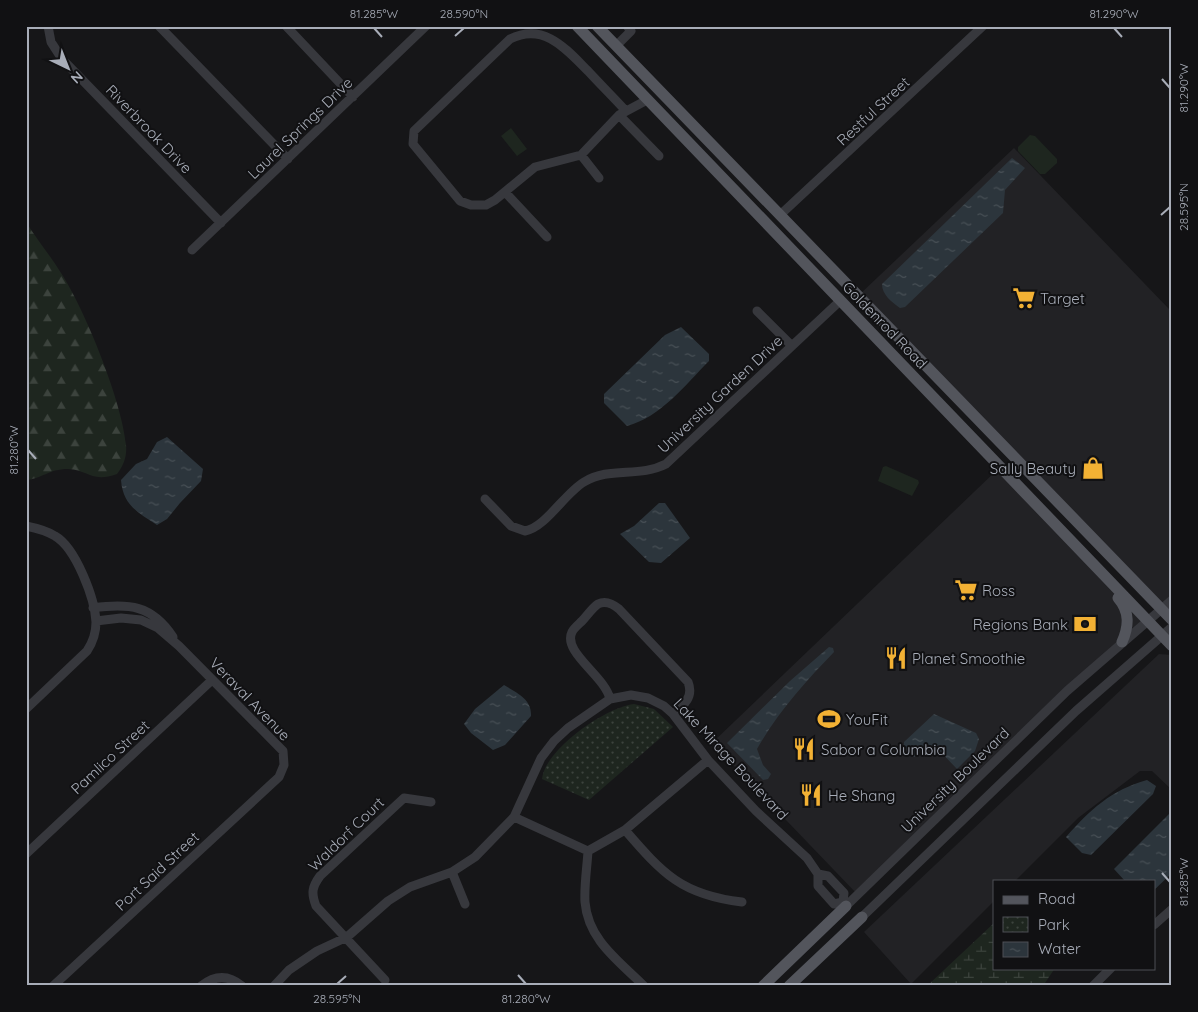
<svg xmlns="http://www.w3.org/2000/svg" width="1198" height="1012" font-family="Quicksand,sans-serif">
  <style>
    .built { fill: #222225 }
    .grass { fill: #1e261f }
    .forest { fill: url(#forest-firs) }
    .wetland { fill: url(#wetland-marsh) }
    .park { fill: url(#park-dots) }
    .water { fill: url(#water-ripples) }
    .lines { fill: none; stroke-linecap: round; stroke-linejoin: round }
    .minor { stroke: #37383d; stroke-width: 9 }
    .major { stroke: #53555c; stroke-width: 11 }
    .ticks { fill: none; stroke: #a8adb8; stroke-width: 2 }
    .labels { text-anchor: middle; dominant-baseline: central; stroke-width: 4; stroke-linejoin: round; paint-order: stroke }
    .street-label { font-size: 15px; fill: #a8adb8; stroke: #111113 }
    .poi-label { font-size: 15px; fill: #a8adb8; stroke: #111113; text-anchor: start }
    .neatline { fill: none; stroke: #a8adb8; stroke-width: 2 }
    .ticks-label { font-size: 12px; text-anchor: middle; fill: #a8adb8 }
  </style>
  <defs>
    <pattern id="forest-firs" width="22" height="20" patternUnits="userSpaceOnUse" patternTransform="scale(1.25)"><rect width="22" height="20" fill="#1e261f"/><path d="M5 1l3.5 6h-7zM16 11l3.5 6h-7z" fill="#3c433d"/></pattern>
    <pattern id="wetland-marsh" width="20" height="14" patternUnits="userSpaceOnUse" patternTransform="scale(1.25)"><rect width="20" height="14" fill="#1e261f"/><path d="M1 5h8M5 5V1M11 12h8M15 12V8" fill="none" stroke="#3c433d"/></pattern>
    <pattern id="park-dots" width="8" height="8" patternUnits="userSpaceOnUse" patternTransform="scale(1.25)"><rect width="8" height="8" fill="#1e261f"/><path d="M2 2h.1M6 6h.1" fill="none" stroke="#3c433d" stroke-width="1.8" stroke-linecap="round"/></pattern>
    <pattern id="water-ripples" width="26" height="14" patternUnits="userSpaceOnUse" patternTransform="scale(1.25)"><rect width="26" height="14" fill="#2c353c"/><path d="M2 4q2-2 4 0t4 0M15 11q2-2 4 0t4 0" fill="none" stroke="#485056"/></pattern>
  </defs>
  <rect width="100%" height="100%" fill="#161618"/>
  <path class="built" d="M1014,148L1169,309L1172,308V599L1161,608L859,295Z
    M998,469L1146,620L857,894L712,743Z
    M1159,654L1172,655V790L1152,771H1140L1078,818L1015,881H994V901L911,984L864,932Z"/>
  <path class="grass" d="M511,128L527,149L517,156L501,136Z
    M1030,135L1035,136L1057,159V163L1045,174H1040L1018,151V147Z
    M886,466L918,480L919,483L912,496L878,481L883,467Z"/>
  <path class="forest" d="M26,222C37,240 50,255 61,273C85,310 122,401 126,445C127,456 124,465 117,474C91,483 89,470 68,469C48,469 42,479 26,480Z"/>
  <path class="wetland" d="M994,923V968H1055L1043,986H927Z"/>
  <path class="park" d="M634,704L654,709L673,727L589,800L542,779C545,749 606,707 634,704Z"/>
  <path class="water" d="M1012,158L1025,168L1005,190L1003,213L905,307L900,308C892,302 882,295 882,284Z
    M681,327L709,354V361C685,385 661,417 627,426L604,403V394L665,335Z
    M167,437L203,469L201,481L180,503L167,519L157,525C137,512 123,505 121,480L136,464L147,459L157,442Z
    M659,503H665L690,538L661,563L649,562L620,534L634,526Z
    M829,647L833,648L834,652C805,682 778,712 757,749L763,765L771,774L768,779L763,780L727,743L790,681Z
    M504,685C517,693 532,699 531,716L505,745L493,750L471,733L464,724L475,709Z
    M934,714L976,733L979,739L975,751L957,769L936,747L927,744L914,757L904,749V742Z
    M1147,780L1156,786L1153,794L1091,855L1082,853L1066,837C1090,810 1111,790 1147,780Z
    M1172,811V873L1154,890V881H1125L1114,869Z"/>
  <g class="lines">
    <path class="minor" d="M48,26L51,42L62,59L221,223
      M159,26L288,159
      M286,26L353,97
      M616,46L631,31L627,26
      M625,110C613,97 600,84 588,71C566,49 544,22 510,39L414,131L413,144L460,201L471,205H486L495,200L535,167L581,155L619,115L647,100
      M619,115L659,156
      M581,155L599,178
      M505,192L547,237
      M780,215L983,26
      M192,250L426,26
      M757,311L792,346
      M485,499L511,526L525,531C546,527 564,494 584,482C610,466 639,478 666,464L841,300
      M26,526C36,528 47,531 55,536C76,548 95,599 96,622C96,633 93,642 87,651L26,709
      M93,608C129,603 152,605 173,637
      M610,699C605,676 562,652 572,632C574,628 579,624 582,621C587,616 592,608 598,604C606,600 613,604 619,609L688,682C694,697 684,705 673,714
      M514,817L588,851L625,830L708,760
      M625,830C663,874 682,895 742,902
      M588,851C587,868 584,886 585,902C588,940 619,961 644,986
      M26,854L212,680
      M452,872L465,904
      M818,874L828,876L844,893L843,902
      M843,902L846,906L1067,691L1172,600
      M862,917L1076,711L1172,627
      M1154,925L1172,909
      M385,980L316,906C311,893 312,887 320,876L404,798L431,802
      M53,986L279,777L284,765L283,751L179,646L158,628L141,620L121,618L96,621
      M201,986C215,975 229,975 242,986
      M274,986L289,970L317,951L347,937L388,901L410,887L452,872L475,857L514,817L541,758L554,741L568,728L610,699L631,695L648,698L664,706L673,714L708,760L756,811L807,858L818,874V886L834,904L843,902
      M1093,986L1111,968"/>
    <path class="major" d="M577,26L1172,646
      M597,26L1172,620
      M1118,598C1130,612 1129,626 1122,642
      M763,986L846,906
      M789,986L862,917"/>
  </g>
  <path class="ticks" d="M374,28L382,37M1114,28L1122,37M455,36L464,28M1162,79L1170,88M1161,215L1170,207M28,450L36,459M1162,873L1170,882M518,975L526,984M337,984L346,976"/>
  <defs>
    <symbol id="supermarket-bare" viewBox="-9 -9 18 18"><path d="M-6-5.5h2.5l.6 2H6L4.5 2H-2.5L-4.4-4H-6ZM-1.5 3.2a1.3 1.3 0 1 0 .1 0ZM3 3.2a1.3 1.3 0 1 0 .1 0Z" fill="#f2b134" stroke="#111113" stroke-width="2.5" paint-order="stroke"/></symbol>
    <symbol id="shop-bare" viewBox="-9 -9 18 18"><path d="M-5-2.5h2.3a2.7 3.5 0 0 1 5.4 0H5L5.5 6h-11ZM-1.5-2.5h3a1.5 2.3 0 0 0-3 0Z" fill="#f2b134" stroke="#111113" stroke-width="2.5" paint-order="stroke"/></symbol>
    <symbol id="bank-bare" viewBox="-9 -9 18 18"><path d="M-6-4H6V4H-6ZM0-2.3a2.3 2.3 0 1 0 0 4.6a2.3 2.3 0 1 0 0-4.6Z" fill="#f2b134" stroke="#111113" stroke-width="2.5" paint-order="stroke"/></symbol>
    <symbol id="restaurant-bare" viewBox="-9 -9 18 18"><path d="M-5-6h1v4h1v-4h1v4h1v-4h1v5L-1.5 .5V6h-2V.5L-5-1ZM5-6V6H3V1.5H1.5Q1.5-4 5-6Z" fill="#f2b134" stroke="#111113" stroke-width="2.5" paint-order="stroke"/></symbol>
    <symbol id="stadium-bare" viewBox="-9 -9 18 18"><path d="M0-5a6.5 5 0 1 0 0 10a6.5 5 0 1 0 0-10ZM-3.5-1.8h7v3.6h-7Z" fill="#f2b134" stroke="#111113" stroke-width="2.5" paint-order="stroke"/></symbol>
  </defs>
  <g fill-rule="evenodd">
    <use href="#supermarket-bare" x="1008" y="282" width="32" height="32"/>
    <use href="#shop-bare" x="1077" y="452" width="32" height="32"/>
    <use href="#supermarket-bare" x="950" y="574" width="32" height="32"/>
    <use href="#bank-bare" x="1069" y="608" width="32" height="32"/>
    <use href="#restaurant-bare" x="880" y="642" width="32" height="32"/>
    <use href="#stadium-bare" x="813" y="703" width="32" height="32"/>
    <use href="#restaurant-bare" x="788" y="733" width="32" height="32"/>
    <use href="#restaurant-bare" x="795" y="779" width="32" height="32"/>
  </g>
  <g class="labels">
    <g class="street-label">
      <text transform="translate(873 111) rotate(-43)">Restful Street</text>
      <text transform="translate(300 128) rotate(-44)">Laurel Springs Drive</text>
      <text transform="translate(149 129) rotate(46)">Riverbrook Drive</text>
      <text transform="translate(885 325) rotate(46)">Goldenrod Road</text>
      <text transform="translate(720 394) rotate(-43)">University Garden Drive</text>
      <text transform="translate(250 699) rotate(46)">Veraval Avenue</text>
      <text transform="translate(110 757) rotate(-43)">Pamlico Street</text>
      <text transform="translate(731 759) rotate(47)">Lake Mirage Boulevard</text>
      <text transform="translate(955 780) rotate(-44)">University Boulevard</text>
      <text transform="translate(346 834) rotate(-44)">Waldorf Court</text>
      <text transform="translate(157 871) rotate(-43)">Port Said Street</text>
    </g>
    <g class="poi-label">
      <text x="1040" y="298">Target</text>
      <text x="1076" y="468" text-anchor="end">Sally Beauty</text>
      <text x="982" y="590">Ross</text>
      <text x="1068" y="624" text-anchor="end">Regions Bank</text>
      <text x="912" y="658">Planet Smoothie</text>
      <text x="846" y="719">YouFit</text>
      <text x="821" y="749">Sabor a Columbia</text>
      <text x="828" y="795">He Shang</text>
    </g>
  </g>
  <rect width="1198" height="1012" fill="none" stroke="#111113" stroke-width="55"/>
  <rect x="993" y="880" width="162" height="90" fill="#111113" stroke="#4d4f55"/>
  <rect x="1003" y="896" width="25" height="8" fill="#53555c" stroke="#4d4f55"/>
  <text x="1038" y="904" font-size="15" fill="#a8adb8">Road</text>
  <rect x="1003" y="917" width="25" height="15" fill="url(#park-dots)" stroke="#4d4f55"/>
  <text x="1038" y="930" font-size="15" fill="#a8adb8">Park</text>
  <rect x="1003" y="942" width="25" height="15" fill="url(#water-ripples)" stroke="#4d4f55"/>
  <text x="1038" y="954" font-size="15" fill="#a8adb8">Water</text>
  <g transform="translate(68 68) rotate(137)" stroke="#111113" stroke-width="4" paint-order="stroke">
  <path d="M0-4L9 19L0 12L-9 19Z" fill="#a8adb8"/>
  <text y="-8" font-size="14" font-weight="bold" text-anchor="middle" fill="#a8adb8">N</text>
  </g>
  <rect x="28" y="28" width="1142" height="956" class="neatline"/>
  <g class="ticks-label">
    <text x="374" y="18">81.285°W</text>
    <text x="464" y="18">28.590°N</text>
    <text x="1114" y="18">81.290°W</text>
    <text transform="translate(1184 88) rotate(-90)" y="4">81.290°W</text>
    <text transform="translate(1184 207) rotate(-90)" y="4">28.595°N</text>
    <text transform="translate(14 450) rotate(-90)" y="4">81.280°W</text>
    <text transform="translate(1184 882) rotate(-90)" y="4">81.285°W</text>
    <text x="337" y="1003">28.595°N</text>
    <text x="526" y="1003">81.280°W</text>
  </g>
</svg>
